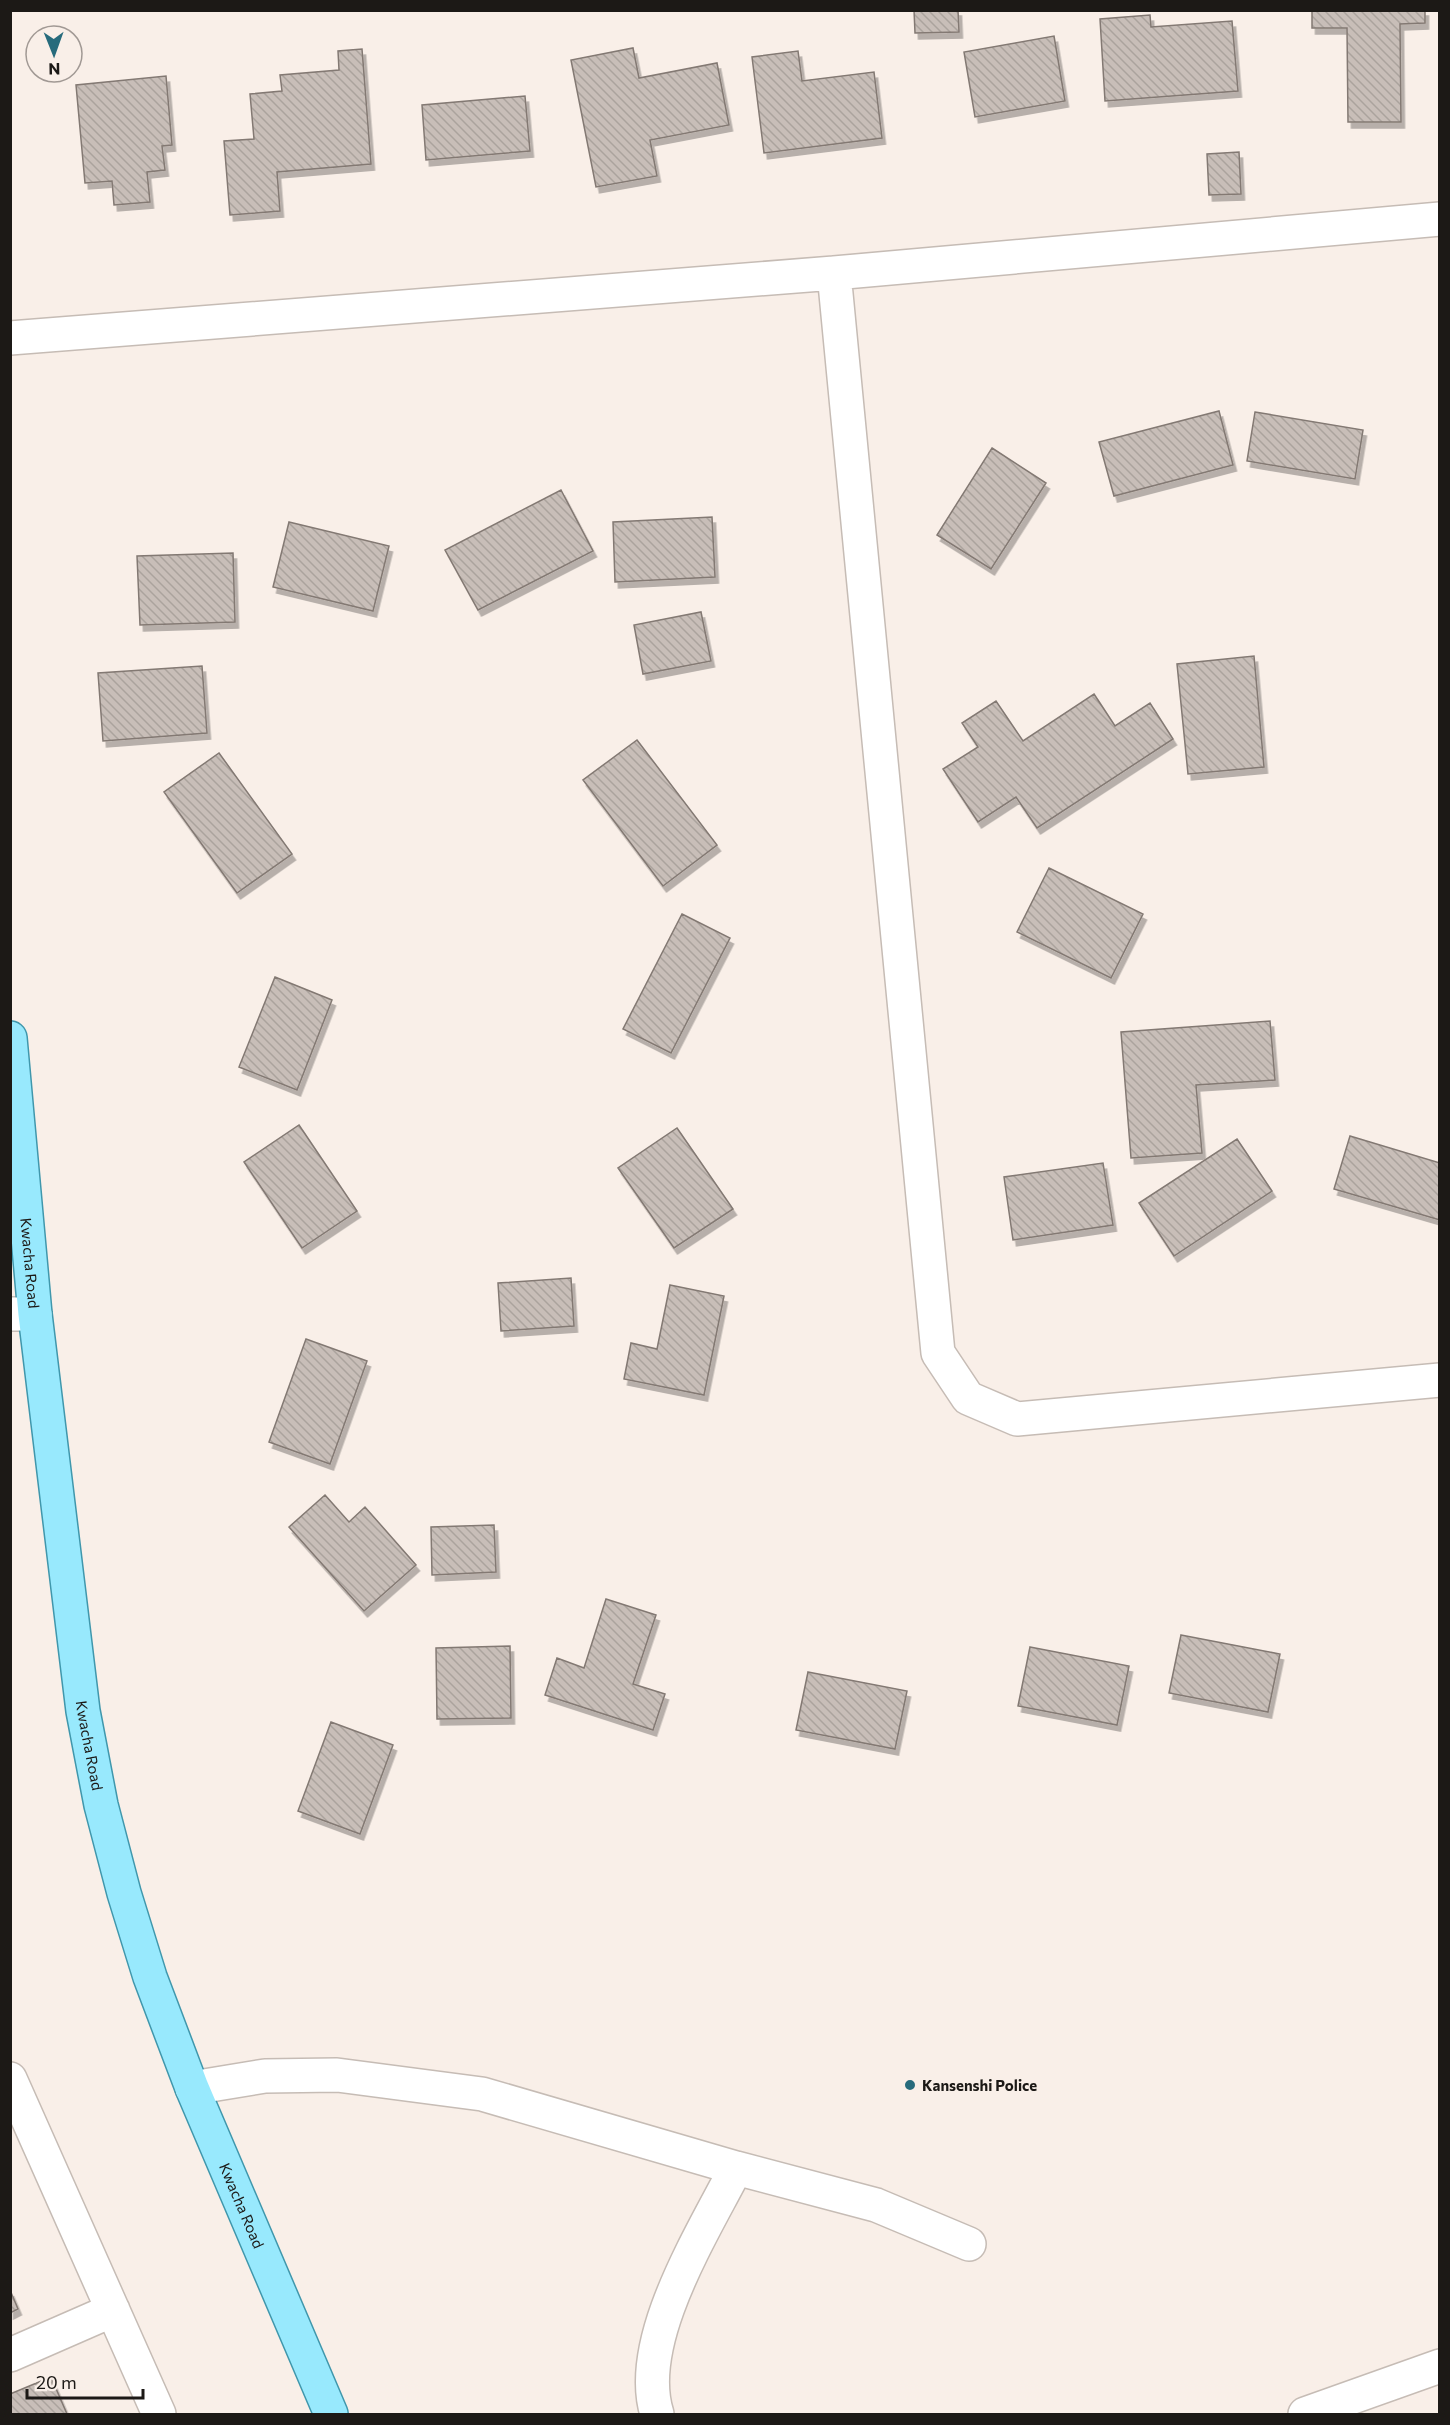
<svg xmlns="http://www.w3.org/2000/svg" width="1450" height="2425" font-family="Commissioner,sans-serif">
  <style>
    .building { fill: url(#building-back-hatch); stroke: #837973; stroke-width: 1.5; filter: url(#shadow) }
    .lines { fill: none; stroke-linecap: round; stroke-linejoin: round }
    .minor-casing { stroke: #c6bcb5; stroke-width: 36 }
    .major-casing { stroke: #4097ac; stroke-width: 36 }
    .minor { stroke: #fff; stroke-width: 33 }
    .major { stroke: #98e9fd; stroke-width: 33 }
    .poi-dot { fill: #276b7c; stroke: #f9efe8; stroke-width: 2 }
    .labels { text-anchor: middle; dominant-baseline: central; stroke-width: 4.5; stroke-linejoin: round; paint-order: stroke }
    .street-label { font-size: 15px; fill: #1c1916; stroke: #f9efe8 }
    .poi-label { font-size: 15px; font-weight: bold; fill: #1c1916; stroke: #f9efe8; text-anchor: start }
  </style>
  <defs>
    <pattern id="building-back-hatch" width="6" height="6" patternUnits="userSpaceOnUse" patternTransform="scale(1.5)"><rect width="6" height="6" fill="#c8beb8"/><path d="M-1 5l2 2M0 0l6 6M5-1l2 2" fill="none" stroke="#aba39d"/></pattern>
    <filter id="shadow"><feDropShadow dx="3.5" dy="6" stdDeviation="0" flood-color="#0004"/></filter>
  </defs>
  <rect width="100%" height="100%" fill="#f9efe8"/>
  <path class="building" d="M914,10H958L959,32L915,33Z
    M1312,10H1425V23L1400,24L1401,122H1348L1347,28H1312Z
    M1150,15L1151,27L1232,21L1238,91L1105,101L1100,19Z
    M1054,36L1065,101L975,117L964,52Z
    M633,48L639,78L717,63L729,125L650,140L657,176L596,187L571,60Z
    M362,49L371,164L277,172L280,211L230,215L224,141L254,139L250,94L282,91L280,75L339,70L338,51Z
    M798,51L802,81L874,72L882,138L764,153L752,57Z
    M166,76L172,145L162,146L165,170L147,172L150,202L114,205L112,181L85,183L76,85Z
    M525,96L530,151L426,160L422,105Z
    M1239,152L1241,194L1209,195L1207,154Z
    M1219,411L1233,465L1114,496L1099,442Z
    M1255,412L1363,430L1355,479L1247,461Z
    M992,448L1046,483L991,569L937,535Z
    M561,490L593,551L478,610L445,550Z
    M712,517L715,577L615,582L613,522Z
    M289,522L389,546L373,611L273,587Z
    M233,553L235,622L140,625L137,556Z
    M701,612L711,661L643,674L634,625Z
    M1254,656L1264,767L1188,774L1177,664Z
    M202,666L207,733L103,741L98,673Z
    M1094,694L1115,726L1150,703L1173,739L1037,828L1016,797L978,822L943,769L978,747L962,723L996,701L1023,741Z
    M637,740L717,845L663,886L583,780Z
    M219,753L292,854L237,893L164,792Z
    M1049,868L1143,914L1111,978L1017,932Z
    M682,914L730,938L671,1053L623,1029Z
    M275,977L332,1000L297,1090L239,1067Z
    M1270,1021L1275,1080L1196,1085L1202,1153L1131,1158L1121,1032Z
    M299,1125L357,1211L302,1248L244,1162Z
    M677,1128L733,1209L674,1248L618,1168Z
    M1350,1136L1440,1163V1220L1334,1189Z
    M1237,1139L1272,1191L1174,1256L1139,1203Z
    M1103,1163L1113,1225L1013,1240L1004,1177Z
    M571,1278L574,1326L501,1331L498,1283Z
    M670,1285L724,1296L704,1395L624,1379L631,1343L657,1349Z
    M306,1339L367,1361L330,1464L269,1442Z
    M325,1495L349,1522L365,1507L416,1565L364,1611L289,1527Z
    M494,1525L496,1572L432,1575L431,1527Z
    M606,1599L656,1615L633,1684L665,1694L653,1730L545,1695L557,1658L584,1668Z
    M1181,1635L1280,1654L1268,1712L1169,1693Z
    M510,1646L511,1718L437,1719L436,1648Z
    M1030,1647L1129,1666L1117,1725L1018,1706Z
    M808,1672L907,1691L895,1749L796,1730Z
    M331,1722L393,1745L360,1834L298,1811Z
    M10,2290L18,2309L10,2313Z
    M51,2377L67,2414H10V2394Z"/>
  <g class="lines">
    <defs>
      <path id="minor" d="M834,273L938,1353L968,1398L1017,1419L1440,1380
        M10,338L834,273L1440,219
        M10,1314H35
        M10,2079L159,2414
        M192,2088L265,2076L337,2075L482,2094L736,2168L876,2205L969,2244
        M10,2355L113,2310
        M657,2414C634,2341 703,2233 736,2168
        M1305,2414L1440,2366"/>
      <g id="major">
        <path id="s1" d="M10,1038L35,1314L83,1711L101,1805L124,1893L150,1977L192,2088L331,2414"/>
      </g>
    </defs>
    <use href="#minor" class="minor-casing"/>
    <use href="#major" class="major-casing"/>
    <use href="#minor" class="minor"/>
    <use href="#major" class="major"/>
  </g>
  <circle class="poi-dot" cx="910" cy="2085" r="6"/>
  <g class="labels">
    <g class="street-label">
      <text stroke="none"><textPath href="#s1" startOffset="226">Kwacha Road</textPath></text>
      <text stroke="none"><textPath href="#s1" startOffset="712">Kwacha Road</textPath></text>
      <text stroke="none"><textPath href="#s1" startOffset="1198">Kwacha Road</textPath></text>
    </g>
    <g class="poi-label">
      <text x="922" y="2085">Kansenshi Police</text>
    </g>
  </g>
  <rect width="1450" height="2425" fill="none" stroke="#1c1916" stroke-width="24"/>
  <g transform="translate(54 54) rotate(179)"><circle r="28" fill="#f9efe8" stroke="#a19994" stroke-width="1.5"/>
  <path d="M0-4.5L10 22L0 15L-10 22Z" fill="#276b7c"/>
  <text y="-9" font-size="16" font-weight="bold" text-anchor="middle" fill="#1c1916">N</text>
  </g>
  <path d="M27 2389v9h116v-9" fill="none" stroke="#1c1916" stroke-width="3"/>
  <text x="36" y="2389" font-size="18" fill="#1c1916" stroke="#f9efe8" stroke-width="4.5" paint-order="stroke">20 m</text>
</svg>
